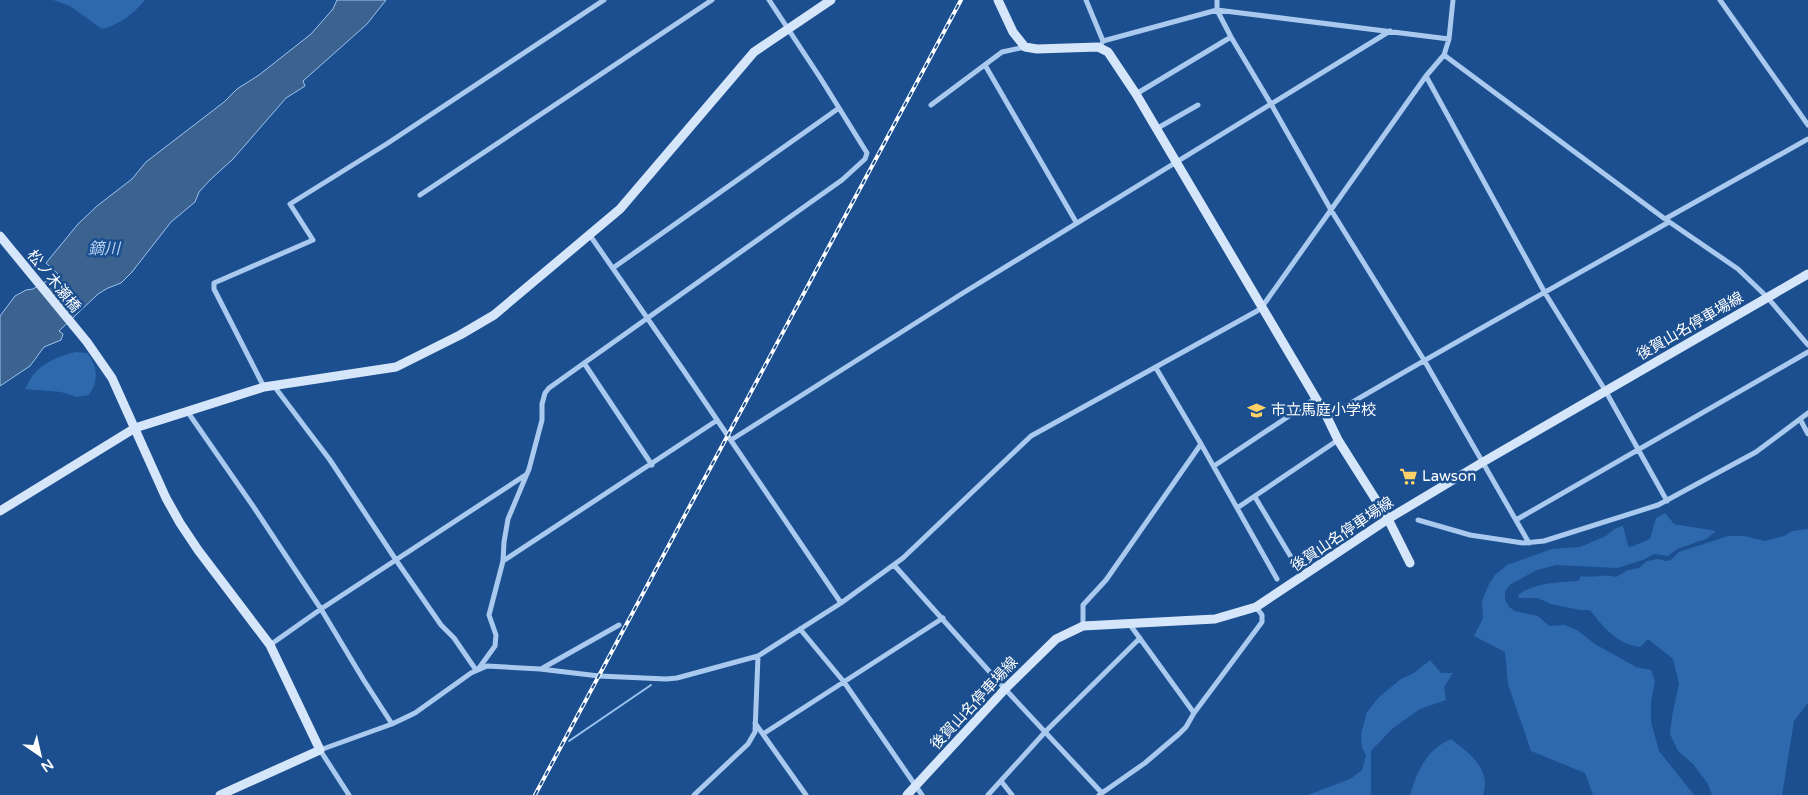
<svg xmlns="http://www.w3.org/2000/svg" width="1808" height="795" font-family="'Varela Round','Noto Sans JP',sans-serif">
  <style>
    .green { fill: #2e69ad }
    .water { fill: #3c6290; stroke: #9cc4f0 }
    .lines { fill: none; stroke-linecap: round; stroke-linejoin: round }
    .stream { stroke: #9cc4f0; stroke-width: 2 }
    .street { stroke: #a9c9ee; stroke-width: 5 }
    .secondary { stroke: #d6e6fa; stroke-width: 9 }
    .rail-casing { stroke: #fff; stroke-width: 4 }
    .rail { stroke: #1b4f8f; stroke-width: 2; stroke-dasharray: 5.5; stroke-linecap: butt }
    .labels { text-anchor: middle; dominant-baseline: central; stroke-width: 5; stroke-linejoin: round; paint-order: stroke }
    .street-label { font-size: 15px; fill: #fff; stroke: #1b4f8f }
    .poi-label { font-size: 15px; fill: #fff; stroke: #1b4f8f; text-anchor: start }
    .water-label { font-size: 16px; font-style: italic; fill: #b5d3f5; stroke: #1b4f8f }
  </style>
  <rect width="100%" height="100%" fill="#1b4f8f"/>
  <path class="green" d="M53,0H145C133,14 121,24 102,29L70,6Z
    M76,352L87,353C98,367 99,380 89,395L76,397L61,392L25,389C28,384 30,379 33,375C43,362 62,355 76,352Z
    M1665,513L1674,524L1716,531L1706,539L1677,549L1668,556L1654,554L1643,560L1617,568L1556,565L1537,570L1511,584L1505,591V599L1509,607L1515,611L1538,616L1549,626L1565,625L1577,630L1595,644L1636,667L1651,670L1655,681L1651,703V722L1659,751L1694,795H1593L1585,773L1531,751L1508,684L1505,652L1474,636L1483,618L1482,601L1489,584L1495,575L1507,565L1552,549L1580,547L1606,536L1616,528L1623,526L1628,546L1631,547L1650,539L1656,518Z
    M1808,529V703L1794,721L1782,795H1712L1708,784L1693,764L1678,751L1670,734L1672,716L1679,684L1673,659L1648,639L1640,647C1617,644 1603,627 1590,610H1580L1551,604L1538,598H1519L1518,595C1535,582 1557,583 1578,581L1581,576C1593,578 1604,574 1616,577L1628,570L1639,568L1647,561L1658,559L1666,561L1671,560L1679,552L1728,536H1744L1765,541L1784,536L1792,531Z
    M1430,660L1441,673H1453L1444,687L1446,700L1420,709L1393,728L1371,751V795H1308L1350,779L1362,770L1366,755L1362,748L1361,734L1367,712L1379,697L1401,679L1414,673Z
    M1451,739C1469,753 1492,769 1483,795H1410C1417,771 1427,749 1451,739Z"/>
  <path class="water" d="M337,0H386L367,24L303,81L305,86L286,98L233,159L210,180L199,192L195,202L171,222L132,272L121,283L108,288L98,294L59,331L63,334L61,340L44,347L30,366L0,386V316L15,296L26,290L33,289L58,274L46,263L78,224L97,206L132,179L146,162L224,102L237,89L259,75L311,34L333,9Z"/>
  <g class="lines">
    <path class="stream" d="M569,741L651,685"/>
    <path class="street" d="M1086,0L1103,41L1102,43
      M1217,0V10L1231,37L1271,104L1331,210L1424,360L1529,543
      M1720,0L1808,125
      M1103,41L1217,10L1449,39
      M1444,55L1665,219L1738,269L1767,297L1808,345
      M985,65L1076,222
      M1426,76L1545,293L1605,390L1667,501
      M1136,94L1231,37
      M931,105L1002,52L1025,47
      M1156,129L1198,105
      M420,195L712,0
      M1665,219L1808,139
      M589,234L686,374L841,603
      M613,268L839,108
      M584,363L652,465
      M1156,368L1201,444L1277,579
      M274,386L330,460L396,560L441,625L454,638L476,670
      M264,387L214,289V283L313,240L290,204L388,143L604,0
      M187,411L255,509L321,609L363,679L392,724
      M1327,417C1440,350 1555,287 1669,222
      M1800,419L1808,434
      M731,440L963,293L1390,31
      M1214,466L1316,398
      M1255,497L1303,577
      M1237,508L1338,440
      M1418,520L1470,535L1523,543L1544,541L1658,505L1756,452L1808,413
      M1516,520L1808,352
      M503,561L716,421
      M894,565L1005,689L1101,792
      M1128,622L1194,713
      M1083,626V605L1106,580L1201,444
      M800,629L844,682L922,795
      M270,645L321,609L527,474
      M479,668L495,646L496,635L489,615L503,561L504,542L508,519L529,469L542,420V404L545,393L549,388L842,180L865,159L867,153L821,79L769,0
      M541,669L619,625
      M755,723L806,795
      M763,734L943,618
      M1001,781L1012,795
      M349,795L320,750L392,724L415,713L471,673L487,666L540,669L599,676L666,679L677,678L758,656L841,603L903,558L1031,436L1257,311L1262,307L1426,76L1444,55L1449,39L1453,0
      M694,795L748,744L755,732L758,656
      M988,795L1046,731L1140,638
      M1099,795L1145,763L1179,734L1186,727L1194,713L1262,622V615L1256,607"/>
    <path class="secondary" d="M998,0L1013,32L1025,47L1037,49L1098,47L1108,52L1136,94L1327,417L1338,440L1388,519L1410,563
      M0,236L87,342L112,378L166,498L180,523L198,550L270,645L320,750L220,795
      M0,511L135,428L264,387L396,367L460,335L494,315L620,209L754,52L831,0
      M907,795L1005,689L1056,639L1083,626L1215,619L1256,607L1388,519L1483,462L1808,274"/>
    <defs>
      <path id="rail" d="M535,795L961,0"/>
    </defs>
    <use href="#rail" class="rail-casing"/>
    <use href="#rail" class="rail"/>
  </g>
  <defs>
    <symbol id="school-bare" viewBox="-9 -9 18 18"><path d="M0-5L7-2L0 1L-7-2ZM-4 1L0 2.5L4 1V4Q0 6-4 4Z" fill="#ffd166" stroke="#1b4f8f" stroke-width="2.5" paint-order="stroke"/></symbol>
    <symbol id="supermarket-bare" viewBox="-9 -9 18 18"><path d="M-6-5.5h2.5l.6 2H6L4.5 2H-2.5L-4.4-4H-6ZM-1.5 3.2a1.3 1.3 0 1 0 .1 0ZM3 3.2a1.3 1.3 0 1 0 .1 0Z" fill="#ffd166" stroke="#1b4f8f" stroke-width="2.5" paint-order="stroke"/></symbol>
  </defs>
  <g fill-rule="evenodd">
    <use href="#school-bare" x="1244" y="398" width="25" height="25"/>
    <use href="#supermarket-bare" x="1396" y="464" width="25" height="25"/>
  </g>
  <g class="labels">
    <g class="street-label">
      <text transform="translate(54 281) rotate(51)">松ノ木瀬橋</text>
      <text transform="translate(1690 326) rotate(-30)">後賀山名停車場線</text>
      <text transform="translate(1342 534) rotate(-34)">後賀山名停車場線</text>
      <text transform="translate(974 703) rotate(-47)">後賀山名停車場線</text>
    </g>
    <g class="poi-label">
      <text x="1271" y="410">市立馬庭小学校</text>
      <text x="1422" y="476">Lawson</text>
    </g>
    <g class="water-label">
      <text x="104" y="249">鏑川</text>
    </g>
  </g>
  <g transform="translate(40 755) rotate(146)" stroke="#1b4f8f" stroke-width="4" paint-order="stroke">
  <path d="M0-4L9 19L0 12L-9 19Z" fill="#ffffff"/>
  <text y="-8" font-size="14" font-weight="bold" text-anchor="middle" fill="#ffffff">N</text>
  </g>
</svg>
